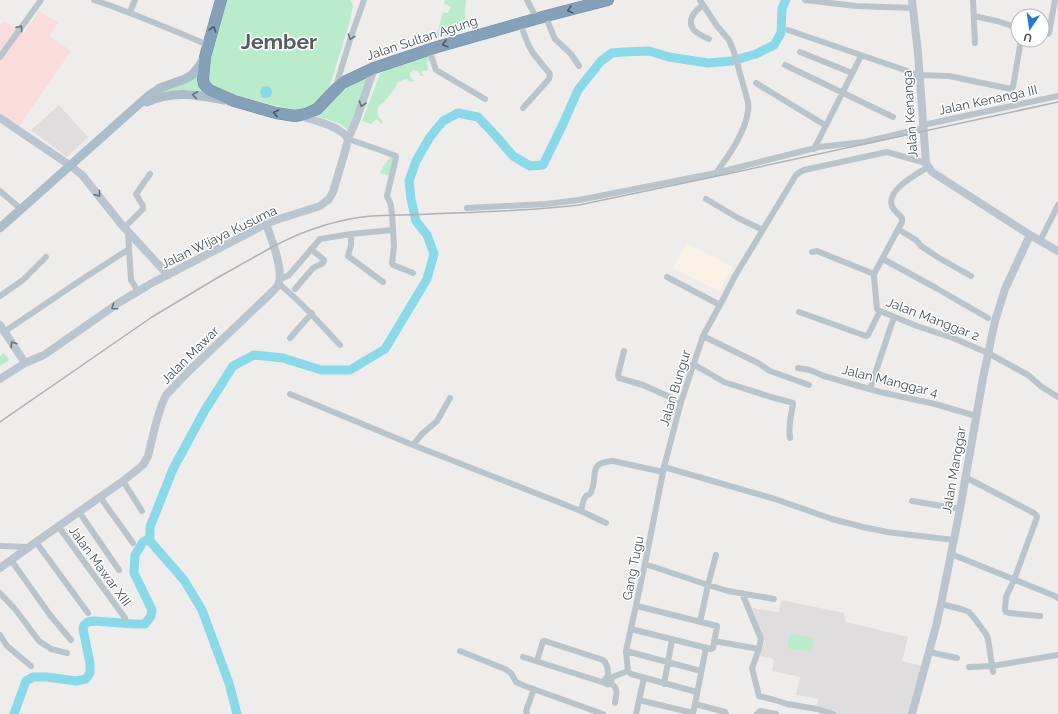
<svg xmlns="http://www.w3.org/2000/svg" width="1058" height="714" font-family="Raleway,sans-serif">
  <style>
    .commercial { fill: #faf2e4 }
    .education { fill: #dfdddd }
    .medical { fill: #f9dcdb }
    .green { fill: #baeccb }
    .water { fill: #89d9e8 }
    .lines { fill: none; stroke-linecap: round; stroke-linejoin: round }
    .river { stroke: #89d9e8; stroke-width: 9 }
    .highway-casing { stroke: #708ca5; stroke-width: 12 }
    .street { stroke: #bac4cb; stroke-width: 6 }
    .secondary { stroke: #bac5d0; stroke-width: 8 }
    .primary { stroke: #acbdca; stroke-width: 9 }
    .highway { stroke: #85a1ba; stroke-width: 11 }
    .rail { stroke: #aeb2b6; stroke-width: 1.5 }
    .oneway { stroke: #4b5862 }
    .oneway2 { stroke: #68737a }
    .oneway3 { stroke: #64717a }
    .oneway4 { stroke: #68737c }
    .labels { text-anchor: middle; dominant-baseline: central; stroke-width: 3; stroke-linejoin: round; paint-order: stroke }
    .street-label { font-size: 13px; fill: #455058; stroke: #fff }
    .town-label { font-size: 21px; font-weight: bold; fill: #595d60; stroke: #fff }
  </style>
  <rect width="100%" height="100%" fill="#efecec"/>
  <path class="commercial" d="M687,243L734,267L719,291L673,268Z"/>
  <path class="education" d="M59,105L88,137L67,157L31,130Z
    M781,600L844,613L846,622L908,637L902,661L923,666L909,714H828L817,708L818,699L796,695L800,677L772,671L774,659L760,656L765,641L752,608L779,612Z"/>
  <path class="medical" d="M39,11L58,23L49,36L71,51L19,126L0,113V26L4,21L23,34Z"/>
  <path class="green" d="M227,0H350L353,6L351,17L329,89L321,99L315,104L302,109L293,110L225,93L213,89L206,76V72Z
    M445,0H466L465,12L467,29L433,39L434,34H437L443,12L448,13L451,7L444,3Z
    M430,56L431,61L427,62L428,71L423,70L422,72L423,76H420V74L418,71L413,70L410,73V76L412,79L415,80L411,82L406,79L403,80L397,83L396,87L384,102C376,106 375,115 382,120V124L376,119L371,124L362,121L380,74L387,68Z
    M370,73L349,131L341,124L317,116L349,85Z
    M198,75H199L213,96L190,90L167,91L157,94V93L189,82Z
    M390,157L395,158L390,176L380,173L387,160H389Z
    M4,353L9,360L0,366V356Z
    M790,634L814,638L811,652L787,648Z"/>
  <path class="water" d="M260 92a6 6 0 1 1 12 0a6 6 0 1 1-12 0Z"/>
  <g class="lines">
    <path class="river" d="M14,714L26,681L33,677H47L76,681L86,679L90,673V663L83,629L84,625L88,622L94,621L134,624H145L151,616L152,610L134,573L135,555L143,542L150,538
      M237,714L229,683L202,610L184,580L150,541V527L173,469L205,410L233,366L254,355L283,358L321,370H350L385,349L427,279L434,254L427,235L416,221L411,199L409,181L416,161L430,137L443,121L458,113L478,117L495,135L513,156L530,166L543,165L563,124L578,90L601,61L612,53L623,52L649,51L669,57L708,63L732,61L756,54L774,45L781,33L782,8L786,0"/>
    <defs>
      <path id="highway" d="M221,0L205,57L203,79L204,84L209,90L234,101L276,113L295,116L306,114L317,109L342,83L374,68L437,47L546,16L608,0"/>
    </defs>
    <use href="#highway" class="highway-casing"/>
    <path class="street" d="M94,0C133,13 170,29 208,45
      M527,0L537,19
      M700,0L717,26L729,40L734,52L748,102C748,105 749,108 748,111C745,133 729,155 716,173
      M805,0L856,6L913,8
      M973,0L975,43
      M703,5C695,11 686,20 694,30C698,34 704,37 709,39
      M130,12L135,0
      M546,16L549,25L555,39L571,54L579,66
      M974,16L997,21L1018,28
      M520,23L528,44L533,53L550,74L549,79L523,108
      M788,30L919,75L949,76L1011,89L1013,87L1021,40
      M1042,34H1048L1049,33L1055,0
      M429,49L436,70L485,99
      M800,52L852,73
      M0,57L41,0
      M785,65L893,117
      M756,83L825,125
      M336,86L350,40L364,0
      M923,125L1058,96
      M348,139L380,150L396,156V158L387,196L391,205L392,214L394,246L392,263L393,265L413,273
      M814,149L861,56
      M928,167C917,174 886,190 892,206C893,210 899,214 902,218V222L874,274V277L877,309L880,311L917,326L953,338L988,353L1028,375L1042,387L1058,397
      M0,191L21,209
      M706,199L738,218L763,230
      M467,208L546,204L579,200L716,173L819,147L864,142L924,128
      M124,228L143,209V206L136,194L150,174
      M898,229L916,240L921,246L939,258L971,276
      M128,232L131,280L138,291
      M351,234V245L348,256L383,282
      M1040,241L1058,205
      M812,252L817,251L874,274
      M883,259L936,288L988,318
      M667,277L720,305
      M279,280L289,275L320,239L351,234L392,230
      M279,284C302,302 320,324 340,345
      M295,289L313,268L323,263L324,261V260L311,249
      M0,296L23,280L46,257
      M799,312L866,336L868,335L880,311
      M4,332L81,280L129,249
      M703,336L758,363L770,371L809,385
      M290,338L312,313
      M624,351L618,375L619,378L643,385L681,402
      M693,364L724,382L771,397L793,403V404C791,416 788,426 790,438
      M798,368L810,370L824,376L880,392L935,404L976,416
      M870,389L894,317
      M290,394L413,445L581,511L606,523
      M413,445L422,434L437,421L450,398
      M664,467L775,499L832,519L863,527L887,532L954,540
      M965,477L1034,513L1037,516L1036,520L1014,580L1006,597L1005,610L1006,612L1009,613L1040,616
      M123,481L142,511
      M100,497L133,543
      M912,501L960,509
      M581,511C582,507 583,499 586,496C590,493 588,497 591,492C599,476 586,463 613,461L663,472
      M79,512L119,570
      M58,526L125,618
      M36,542L88,613
      M0,546L28,547
      M951,554L1055,596L1058,598
      M11,560L50,615L71,640
      M645,564L708,585L728,591L774,599
      M0,593L15,609L39,641L51,649L67,653
      M742,593L761,639L759,649L752,668L759,696L775,700L787,704L817,709L833,714
      M941,604L961,609L969,612L975,619L986,634L988,639L993,672
      M700,622L708,585L716,555
      M631,629L711,649L713,648L717,627V626L637,606
      M0,635L7,646L31,666
      M714,641L759,649
      M460,651L505,669L511,673L516,682L525,686L603,714
      M626,651L701,671
      M929,652L957,658
      M523,657L605,683
      M537,661L543,641H545L603,660C608,664 608,671 608,678
      M969,667L992,666L1058,655
      M604.5 681a3.5 3.5 0 1 1 7 0a3.5 3.5 0 1 1-7 0Z
      M610,678L628,671
      M611,684C619,687 616,697 615,703
      M664,684L672,640
      M697,692L631,674L628,671L626,651L645,564L664,467L681,402L703,336L720,305L735,276L796,175L800,172L804,170L887,152L926,163
      M639,700L693,713
      M695,704L725,712L726,714
      M527,714L526,711L534,689
      M636,714L644,678
      M693,714L706,648
      M757,714L760,711L776,714"/>
    <path class="secondary" d="M912,0L918,53L926,163L932,172L1030,235L1058,251
      M301,116C315,121 341,126 348,139
      M0,118L71,166L83,176L121,224L168,275
      M150,284L266,224L276,220L320,206L329,199L333,192L346,148L348,139L356,121L374,68
      M0,325L25,363
      M0,379L25,363L44,355L120,302L147,286
      M0,568L36,542L123,481L143,465L148,456L156,423L162,404L166,395L189,371L272,292C274,290 277,287 278,285C285,272 271,238 266,224
      M912,714L936,626L941,604L960,509L983,378L995,321L1005,289L1030,235"/>
    <path class="primary" d="M147,102C174,90 197,95 224,100
      M0,228L147,97L160,88L185,79L192,75L197,69L205,58"/>
    <use href="#highway" class="highway"/>
    <path class="rail" d="M0,422L152,317L217,278L274,246C305,230 337,219 372,216C392,215 411,215 430,214C480,212 530,211 579,205C739,172 899,137 1058,102"/>
  </g>
  <defs><path id="oneway-chevron" d="M-2-3.5L2.5 0L-2 3.5" fill="none" stroke-width="1.6" stroke-linecap="round" stroke-linejoin="round"/></defs>
  <g class="oneway">
    <use href="#oneway-chevron" transform="translate(570 10) rotate(165)"/>
    <use href="#oneway-chevron" transform="translate(213 29) rotate(-73)"/>
    <use href="#oneway-chevron" transform="translate(445 44) rotate(164)"/>
    <use href="#oneway-chevron" transform="translate(276 113) rotate(-168)"/>
  </g>
  <g class="oneway2">
    <use href="#oneway-chevron" transform="translate(20 28) rotate(-54)"/>
    <use href="#oneway-chevron" transform="translate(351 37) rotate(109)"/>
  </g>
  <use class="oneway3" href="#oneway-chevron" transform="translate(195 95) rotate(-172)"/>
  <g class="oneway4">
    <use href="#oneway-chevron" transform="translate(362 104) rotate(109)"/>
    <use href="#oneway-chevron" transform="translate(98 194) rotate(51)"/>
    <use href="#oneway-chevron" transform="translate(114 307) rotate(145)"/>
    <use href="#oneway-chevron" transform="translate(13 344) rotate(-124)"/>
  </g>
  <g class="labels">
    <g class="street-label">
      <text transform="translate(422 38) rotate(-18)">Jalan Sultan Agung</text>
      <text transform="translate(988 100) rotate(-12)">Jalan Kenanga III</text>
      <text transform="translate(910 114) rotate(-94)">Jalan Kenanga</text>
      <text transform="translate(219 237) rotate(-26)">Jalan Wijaya Kusuma</text>
      <text transform="translate(933 319) rotate(21)">Jalan Manggar 2</text>
      <text transform="translate(190 355) rotate(-45)">Jalan Mawar</text>
      <text transform="translate(890 381) rotate(14)">Jalan Manggar 4</text>
      <text transform="translate(675 388) rotate(-73)">Jalan Bungur</text>
      <text transform="translate(954 470) rotate(-80)">Jalan Manggar</text>
      <text transform="translate(100 566) rotate(54)">Jalan Mawar XIII</text>
      <text transform="translate(633 568) rotate(-79)">Gang Tugu</text>
    </g>
    <g class="town-label">
      <text x="279" y="41">Jember</text>
    </g>
  </g>
  <g transform="translate(1030 28) rotate(193)"><circle r="19" fill="#ffffff" stroke="#b5b9bc"/>
  <path d="M0-3L7 15L0 10L-7 15Z" fill="#1f79d5"/>
  <text y="-6" font-size="11" font-weight="bold" text-anchor="middle" fill="#455058">U</text>
  </g>
</svg>
